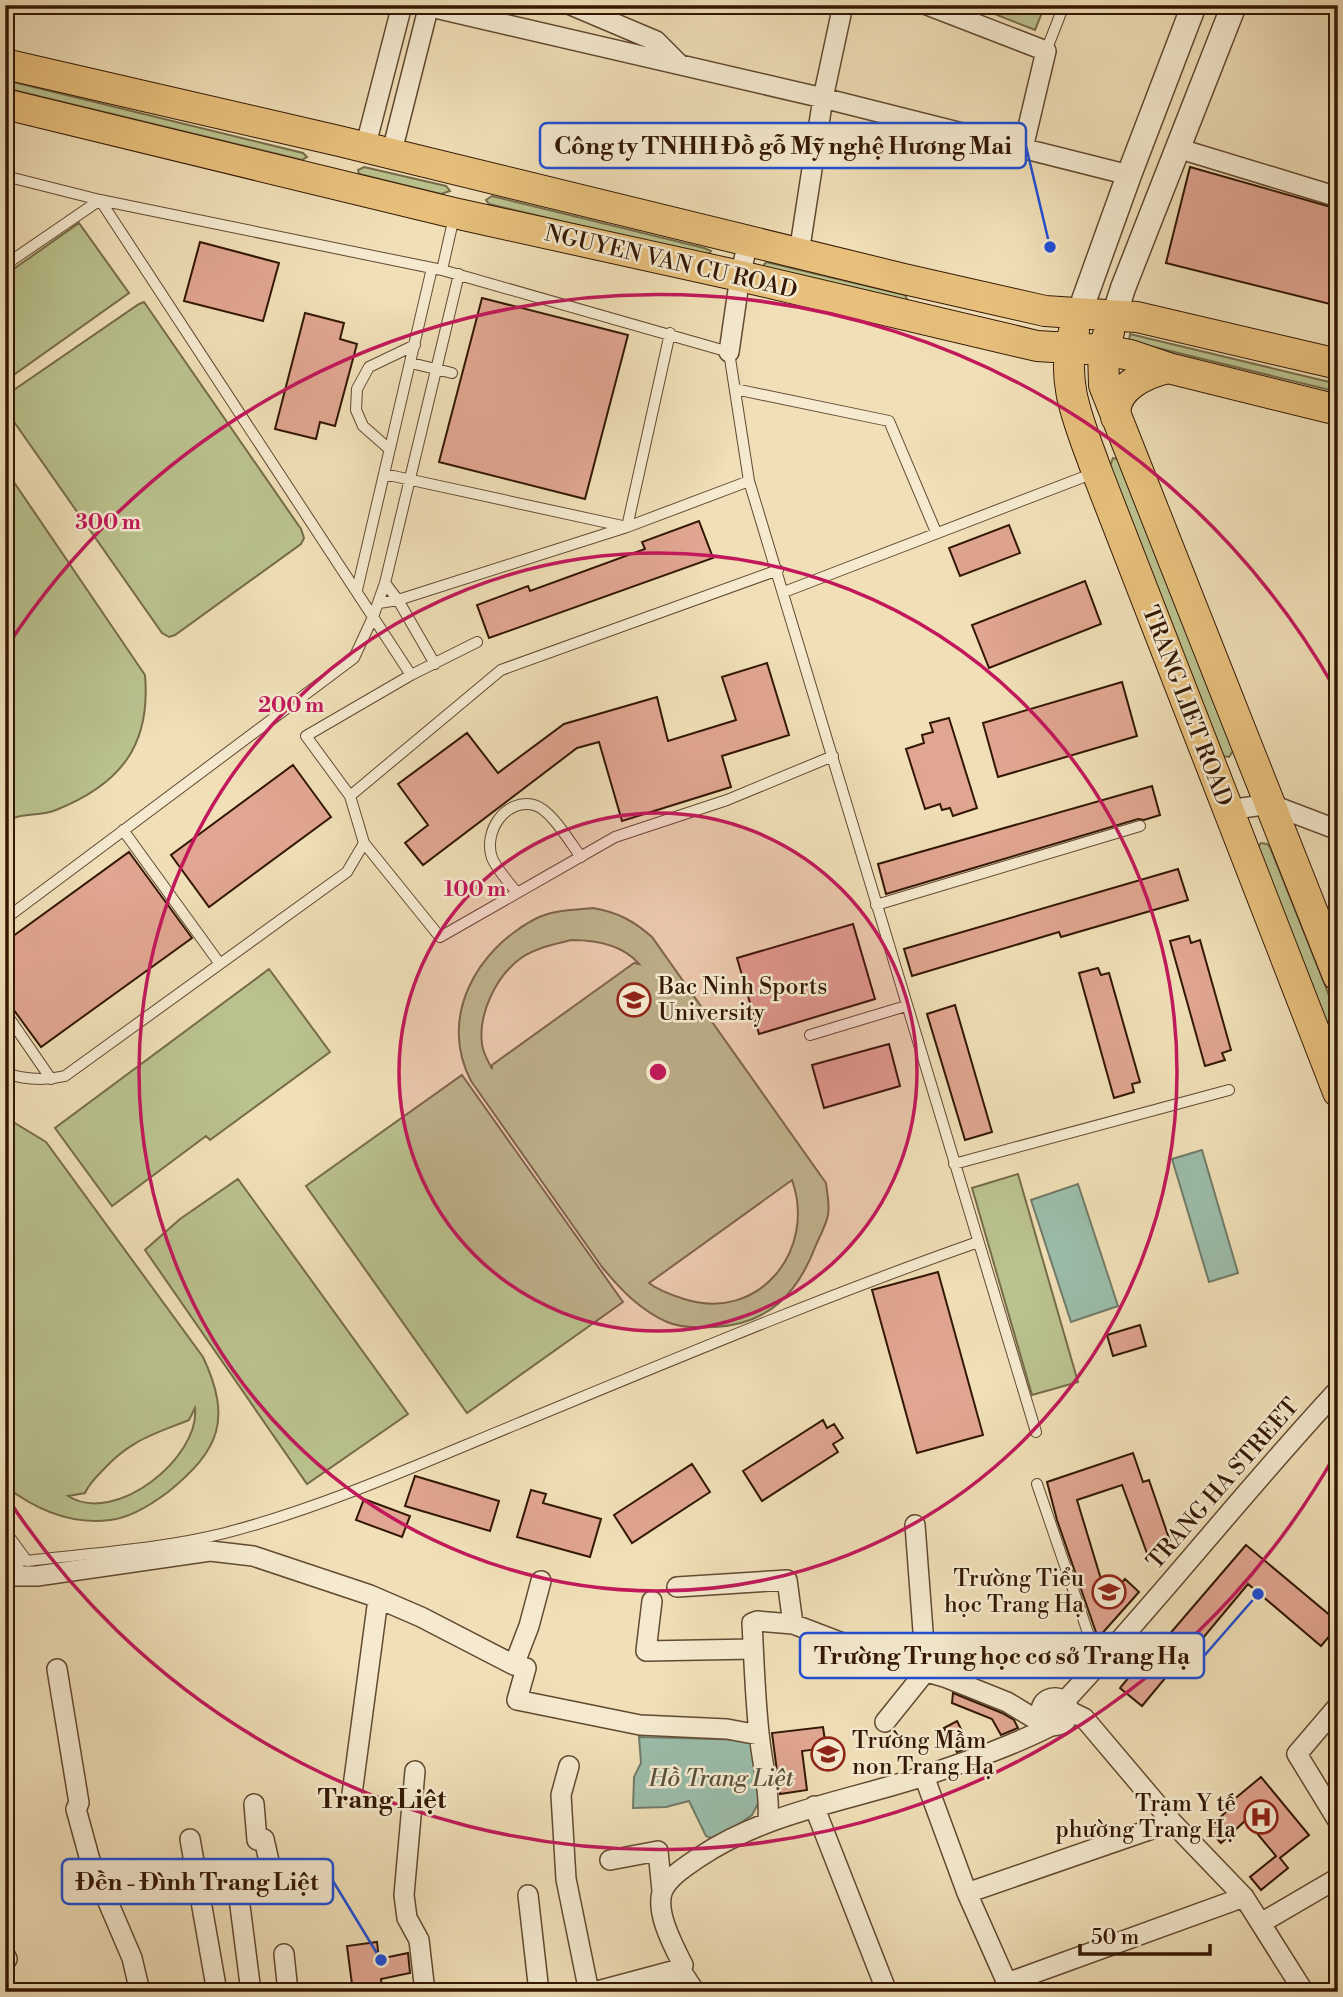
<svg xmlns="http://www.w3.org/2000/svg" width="1343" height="1997" font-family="'Libre Bodoni',serif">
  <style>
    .green { fill: #bac28e; stroke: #766c49; stroke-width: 2; fill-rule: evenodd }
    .water { fill: #9bbdaa; stroke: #717b68; stroke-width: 2 }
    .building { fill: #e1a691; stroke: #331704; stroke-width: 2 }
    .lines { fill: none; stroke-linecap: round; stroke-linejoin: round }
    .service-casing { stroke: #624931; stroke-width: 12 }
    .minor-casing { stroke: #624931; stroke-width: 22 }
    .tertiary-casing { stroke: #624931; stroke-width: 27 }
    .primary-casing { stroke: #331704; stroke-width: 32 }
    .service { stroke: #f5ead0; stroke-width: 10 }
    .minor { stroke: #f5ead0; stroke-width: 19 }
    .tertiary { stroke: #f5ead0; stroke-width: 24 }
    .primary { stroke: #e8c07c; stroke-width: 30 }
    .ring { fill: none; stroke: #c2185b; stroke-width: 3.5 }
    .labels { text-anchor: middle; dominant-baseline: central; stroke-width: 5; stroke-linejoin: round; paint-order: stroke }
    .street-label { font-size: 23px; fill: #331704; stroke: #f5ead0 }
    .poi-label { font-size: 23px; fill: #331704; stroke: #f5ead0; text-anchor: start }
    .water-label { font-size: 24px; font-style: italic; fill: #57513e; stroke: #f5ead0 }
    .quarter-label { font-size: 26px; font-weight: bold; fill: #331704; stroke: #f5ead0 }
    .centre { fill: #c2185b; stroke: #f5ead0; stroke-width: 3.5 }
    .ring-label { font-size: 21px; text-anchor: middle; font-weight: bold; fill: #c2185b; stroke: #f5ead0; stroke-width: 5; stroke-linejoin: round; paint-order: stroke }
    .leader { fill: none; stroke: #1d4ed8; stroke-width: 2.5 }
    .callout-dot { fill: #1d4ed8; stroke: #f5ead0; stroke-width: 2.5 }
    .callout { fill: #f5ead0; stroke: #1d4ed8; stroke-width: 2.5 }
    .callout-label { font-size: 24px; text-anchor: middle; font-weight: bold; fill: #331704 }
  </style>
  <rect width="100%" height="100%" fill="#f0dfb7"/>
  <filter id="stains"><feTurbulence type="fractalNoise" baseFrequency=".00286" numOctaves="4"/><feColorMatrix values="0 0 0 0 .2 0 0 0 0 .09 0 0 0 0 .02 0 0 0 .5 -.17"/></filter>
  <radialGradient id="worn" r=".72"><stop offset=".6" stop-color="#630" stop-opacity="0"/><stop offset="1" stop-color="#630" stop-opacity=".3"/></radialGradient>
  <path class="green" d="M972,5H1045L1035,30Z
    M5,80L303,153L307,157L302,160L5,88Z
    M364,167L446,186L450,191L441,194L359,174L358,170Z
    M492,196L704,248L711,251L708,255H704L489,204L486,200Z
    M79,223L129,293L5,381V275Z
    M766,262L905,295L908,301L762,268Z
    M144,302L301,529L304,538L301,544L175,635L169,637L162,633L5,409V396L139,304Z
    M1130,334L1338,384V392L1129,341Z
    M1113,458L1118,459L1231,744L1233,751L1229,757L1223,756L1110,466Z
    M5,469L145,675C151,745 121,784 56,810C39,817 20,812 5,822Z
    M1261,843L1267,844L1270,847L1338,1018V1051L1258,847Z
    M593,908C617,912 634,921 652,937L826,1183C827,1193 830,1205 828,1215C826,1225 820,1236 816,1245C798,1293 769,1324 715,1327C700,1328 681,1328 667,1322C640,1310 620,1289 602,1267L471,1081C438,1018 476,950 535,919C552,910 574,910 593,908ZM571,940C595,940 623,945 639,964L634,963L492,1065V1069C488,1061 483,1053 482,1044C478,1014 496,976 521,958C536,948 554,944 571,940ZM792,1180C817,1250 759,1323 684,1299C672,1295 659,1291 649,1283Z
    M269,969L330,1052L210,1140L206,1136L112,1206L55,1128Z
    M462,1075L623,1302L467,1413L306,1186Z
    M5,1117L46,1142L203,1357C232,1419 220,1450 168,1492C152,1504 131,1518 110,1520C70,1525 36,1510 5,1486ZM195,1408C200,1458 115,1526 68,1496L85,1493C89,1484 95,1478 102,1471C130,1440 152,1435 189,1420Z
    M1018,1174L1078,1382L1032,1395L972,1188Z
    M238,1179L408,1414L307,1484L145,1250L180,1219Z"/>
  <path class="water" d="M1202,1150L1238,1273L1209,1282L1172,1159Z
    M1078,1184L1118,1306L1071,1322L1031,1200Z
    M639,1737L749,1740L756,1752L761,1798L752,1815L742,1822L721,1835L711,1838L706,1836L689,1801L666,1807L633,1808L634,1777L641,1763Z"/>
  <path class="building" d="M1190,167L1338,209V306L1166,263Z
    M200,242L279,263L263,321L184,301Z
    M482,298L628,335L585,499L439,462Z
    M305,313L344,323L340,339L357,344L335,426L320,422L316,439L275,429Z
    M699,521L713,558L489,638L477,605L528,586L530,591L645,549L642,542Z
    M1009,525L1020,553L960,576L949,548Z
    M1085,581L1101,624L989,668L972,625Z
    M767,663L789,735L722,756L731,787L622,821L599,742L577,748L423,865L405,843L428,825L398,784L467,733L498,773L564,724L657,697L668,741L736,720L722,677Z
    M1122,682L1137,736L998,777L983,723Z
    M949,718L977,808L953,816L950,808L942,810L940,804L925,809L906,749L924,743L922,735L933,732L930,723Z
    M293,765L331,817L209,907L171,855Z
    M1152,786L1160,815L1144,820L1138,819L886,894L878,864Z
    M129,852L192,938L41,1047L5,998V942Z
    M1178,869L1188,900L1061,937L1059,932L912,976L904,949Z
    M853,924L875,999L759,1034L737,958Z
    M1189,936L1191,943L1200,940L1231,1050L1222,1053L1225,1060L1205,1066L1170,941Z
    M1098,968L1101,975L1109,973L1140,1082L1132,1084L1134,1092L1114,1098L1079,973Z
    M955,1005L992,1132L965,1140L927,1014Z
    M889,1044L900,1086L824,1108L812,1065Z
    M938,1272L983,1435L917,1453L872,1290Z
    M1140,1325L1146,1346L1113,1356L1107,1335Z
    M823,1420L827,1428L834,1424L843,1438L833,1444L838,1452L762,1501L743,1471Z
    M1133,1453L1143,1482L1149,1480L1172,1547L1148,1556L1122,1485L1077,1500L1107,1599L1125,1579L1139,1592L1098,1638L1057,1520L1047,1482Z
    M692,1464L710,1492L632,1543L614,1515Z
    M415,1476L499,1501L490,1531L405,1506Z
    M531,1490L546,1494L543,1503L601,1519L590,1557L517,1537Z
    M364,1499L410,1516L402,1537L356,1520Z
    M1246,1545L1338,1622V1626L1321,1646L1248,1584L1193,1650L1190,1648L1142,1706L1120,1688L1165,1633L1168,1636Z
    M953,1693L1002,1713L1014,1720L1018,1728L1001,1735L992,1719L952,1703Z
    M957,1721L970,1747L957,1752L944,1728Z
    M823,1727L826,1748L802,1751L807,1790L780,1794L772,1733Z
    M1261,1777L1309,1835L1280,1858L1288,1868L1261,1890L1250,1877L1276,1856L1246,1820L1221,1843L1208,1829L1229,1809L1226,1806Z
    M377,1942L379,1959L408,1953L410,1973L381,1979L382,1992H353L347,1946Z"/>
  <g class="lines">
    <defs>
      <path id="service" d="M1046,51L1064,5
        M5,176L100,200L442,270L729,352L749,481L1036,1432
        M5,265L100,200L411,675
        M442,270L454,217
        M411,363L452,373
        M735,389L889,421L936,532
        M388,448L363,426L356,410L357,389L369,367L415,345
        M384,474L627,527L670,333
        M385,583L398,600L435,664
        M357,590L432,268
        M784,592L1094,473
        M379,603L398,600L627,527L749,481
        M477,642L411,675L306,736L350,796L501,670L778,570
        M123,830L220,964
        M364,843L440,937L615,837L727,800L833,756
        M517,893C509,882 497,870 492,858C483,832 505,798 534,805C551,809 571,844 581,857
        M876,905L1140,826
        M5,919L354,658L373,617L385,583L459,274
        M5,1012L51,1079
        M810,1035L906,1006
        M5,1073C26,1080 44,1081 65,1076L347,872L364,843L350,796
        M954,1164L1229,1090
        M1037,1484L1099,1665
        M5,1531L27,1561C92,1553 161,1549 225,1533C325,1507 422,1463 517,1424C670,1361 822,1297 978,1242
        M672,1971L674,1992"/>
      <path id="minor" d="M422,5L823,98L1129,175
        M571,5L656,41L679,64
        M927,5L1046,51L1023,148
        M365,148L402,5
        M1177,148L1338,197
        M391,155L429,5
        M799,253L823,98L843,5
        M729,352L740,276L748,242
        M1228,810L1270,804L1338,830
        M5,1545L16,1560L5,1562
        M5,1576H37L210,1551L253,1556L370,1595L421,1617L514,1665L526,1668L517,1700L640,1725L727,1729L759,1735
        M677,1587L787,1580L793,1624
        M652,1601L646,1651L753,1649
        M514,1665L529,1626L541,1581
        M57,1669L79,1803L76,1809L90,1860L132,1958L140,1992
        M1338,1706L1297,1754L1338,1821
        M885,1722L926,1671L915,1525
        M569,1766L561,1795L566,1879L589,1992
        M415,1771L404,1895L407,1918L419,1940L425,1992
        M924,1776L967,1893L1011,1992
        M352,1794L378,1599
        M814,1806L887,1992
        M768,1821C770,1789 762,1764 759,1733C755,1697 754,1659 752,1623L757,1621L793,1624L887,1660L947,1678L1007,1702L1035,1719H1045
        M190,1839L217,1992
        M610,1860L658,1851L662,1891
        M967,1893L1172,1822
        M528,1895L539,1992
        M1261,1923L1338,1878
        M284,1954L288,1992
        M5,1955L7,1959
        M680,1969L695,1992
        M1007,1983L1244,1897
        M251,1992L238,1890L245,1886L273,1879L264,1839L257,1840L254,1804
        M594,1992L680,1969L683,1965C674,1947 654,1911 663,1890C670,1876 685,1867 698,1858C768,1811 849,1801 927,1775C971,1760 1014,1745 1055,1724
        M1304,1992L1244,1897L1172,1822L1084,1718L1067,1710L1063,1703C1158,1602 1243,1492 1338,1390"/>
      <path id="tertiary" d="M1079,314L1129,175L1194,5
        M1114,316L1123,288L1234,5
        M1063,1703C1053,1697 1042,1702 1043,1715L1051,1723C1060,1724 1066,1720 1067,1710"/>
      <path id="primary" d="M5,64L339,141L904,279L1045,311L1137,317L1338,364
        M5,104L454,213L740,276L1037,346L1103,350L1130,355L1168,368L1338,410
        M1074,331C1059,382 1080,424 1097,472L1338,1092
        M1109,332L1103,350L1104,385L1338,976
        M1116,417C1111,389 1145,373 1168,368"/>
    </defs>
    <use href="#service" class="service-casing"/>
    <use href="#minor" class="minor-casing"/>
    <use href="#tertiary" class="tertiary-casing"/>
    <use href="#primary" class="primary-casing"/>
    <use href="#service" class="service"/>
    <use href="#minor" class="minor"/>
    <use href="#tertiary" class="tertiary"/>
    <use href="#primary" class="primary"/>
  </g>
  <circle cx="658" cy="1072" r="259" fill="#c2185b" fill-opacity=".12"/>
  <g class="ring">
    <circle cx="658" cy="1072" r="259"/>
    <circle cx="658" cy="1072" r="519"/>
    <path d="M1335 1455A778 778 0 0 1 6 1496M6 648A778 778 0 0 1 1335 689"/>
  </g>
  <defs>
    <symbol id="university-ring" viewBox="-11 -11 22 22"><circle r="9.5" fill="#f5ead0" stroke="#8f2418" stroke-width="1.5"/><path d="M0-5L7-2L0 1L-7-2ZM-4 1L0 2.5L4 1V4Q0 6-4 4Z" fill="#8f2418"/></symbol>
    <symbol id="school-ring" viewBox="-11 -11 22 22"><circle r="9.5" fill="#f5ead0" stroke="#8f2418" stroke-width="1.5"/><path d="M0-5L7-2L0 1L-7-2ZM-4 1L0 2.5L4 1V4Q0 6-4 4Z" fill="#8f2418"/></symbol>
    <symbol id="hospital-ring" viewBox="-11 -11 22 22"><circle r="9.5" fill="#f5ead0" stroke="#8f2418" stroke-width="1.5"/><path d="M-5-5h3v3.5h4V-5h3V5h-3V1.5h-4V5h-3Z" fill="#8f2418"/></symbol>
  </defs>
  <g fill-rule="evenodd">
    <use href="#university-ring" x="615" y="981" width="38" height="38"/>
    <use href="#school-ring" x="1090" y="1573" width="38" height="38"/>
    <use href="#school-ring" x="809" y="1735" width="38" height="38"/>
    <use href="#hospital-ring" x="1242" y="1798" width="38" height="38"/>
  </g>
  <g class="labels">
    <g class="street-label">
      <text transform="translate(671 262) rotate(13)">NGUYEN VAN CU ROAD</text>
      <text transform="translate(1187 706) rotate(69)">TRANG LIET ROAD</text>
      <text transform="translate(1223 1484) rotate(-49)">TRANG HA STREET</text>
    </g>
    <g class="poi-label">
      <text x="658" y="987">Bac Ninh Sports<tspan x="658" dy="26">University</tspan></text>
      <text x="1084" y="1579" text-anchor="end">Trường Tiểu<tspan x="1084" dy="26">học Trang Hạ</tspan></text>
      <text x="852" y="1741">Trường Mầm<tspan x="852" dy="26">non Trang Hạ</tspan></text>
      <text x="1236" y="1804" text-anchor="end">Trạm Y tế<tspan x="1236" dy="26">phường Trang Hạ</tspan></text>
    </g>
    <g class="water-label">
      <text x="721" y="1779">Hồ Trang Liệt</text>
    </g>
    <g class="quarter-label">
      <text x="382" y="1800">Trang Liệt</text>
    </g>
  </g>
  <circle cx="658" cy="1072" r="10" class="centre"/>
  <g class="ring-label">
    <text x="108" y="529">300 m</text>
    <text x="291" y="712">200 m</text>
    <text x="475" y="896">100 m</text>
  </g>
  <path class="leader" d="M1050 247L1026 146M1258 1594L1204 1656M381 1960L333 1881"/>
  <g class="callout-dot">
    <circle cx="1050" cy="247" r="7"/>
    <circle cx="1258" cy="1594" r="7"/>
    <circle cx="381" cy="1960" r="7"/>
  </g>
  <g class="callout">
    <rect x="540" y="123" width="486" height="45" rx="7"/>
    <rect x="800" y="1633" width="404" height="45" rx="7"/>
    <rect x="62" y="1859" width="271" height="45" rx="7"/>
  </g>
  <g class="callout-label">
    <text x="783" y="154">Công ty TNHH Đồ gỗ Mỹ nghệ Hương Mai</text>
    <text x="1002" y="1664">Trường Trung học cơ sở Trang Hạ</text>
    <text x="197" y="1890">Đền - Đình Trang Liệt</text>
  </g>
  <rect width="1343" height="1997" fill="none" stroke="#f0dfb7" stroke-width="28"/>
  <rect x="7" y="7" width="1329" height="1983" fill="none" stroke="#331704" stroke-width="3.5"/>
  <rect x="14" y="14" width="1315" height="1969" fill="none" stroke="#331704" stroke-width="2"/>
  <path d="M1080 1944v10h130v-10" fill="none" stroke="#331704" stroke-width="3.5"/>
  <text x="1091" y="1944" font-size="21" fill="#331704" stroke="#f5ead0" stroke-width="5" paint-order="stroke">50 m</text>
  <rect width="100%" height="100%" filter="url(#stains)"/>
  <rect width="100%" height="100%" fill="url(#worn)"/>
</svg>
